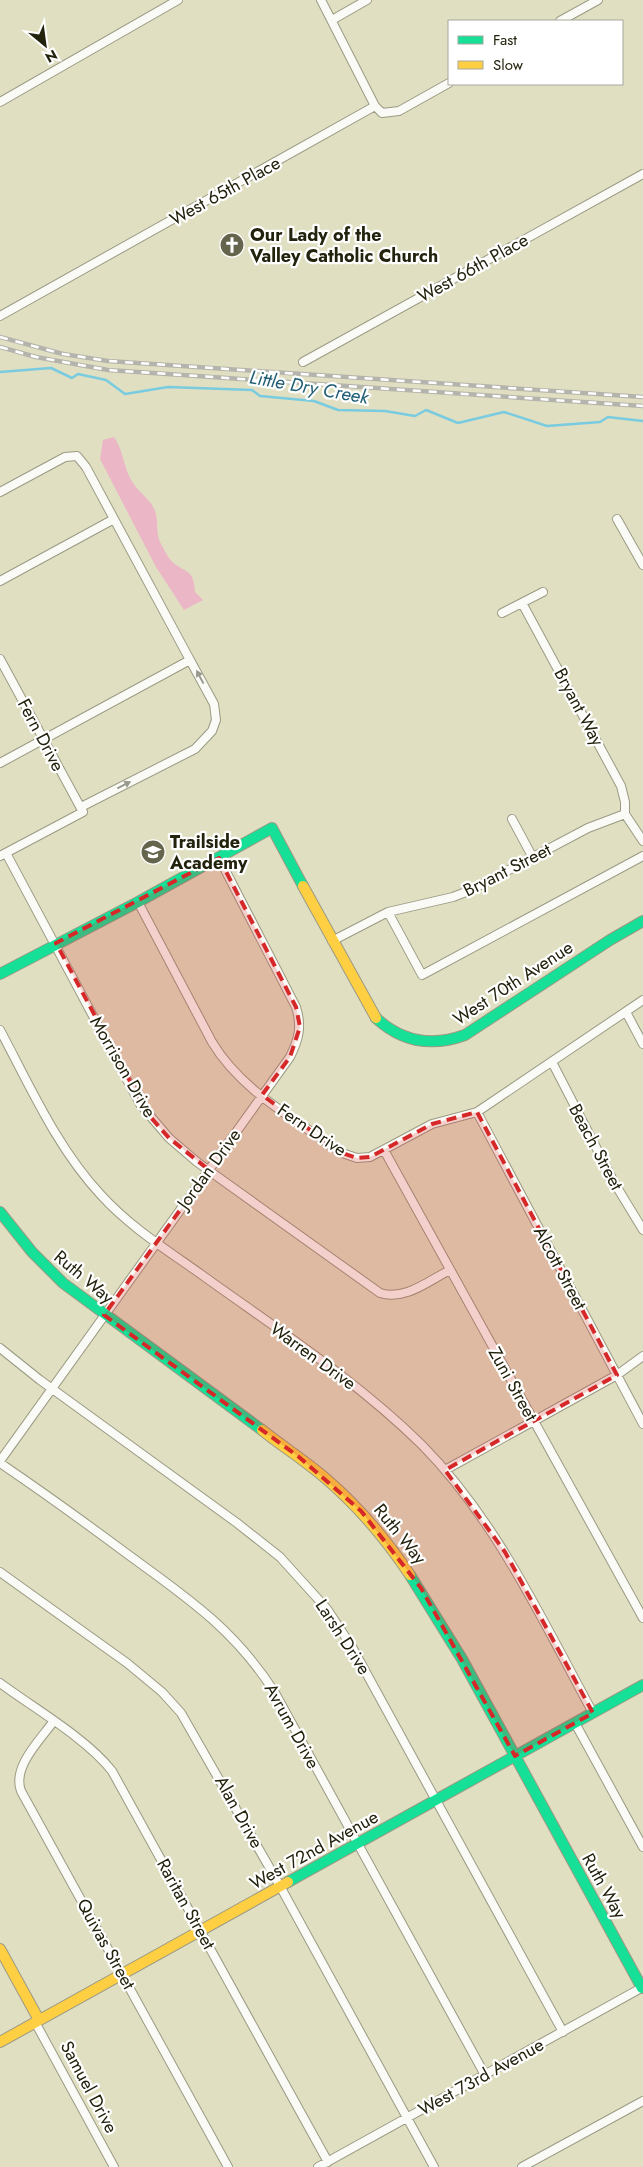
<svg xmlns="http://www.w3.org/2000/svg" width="643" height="2167" font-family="Jost,sans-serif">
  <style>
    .green { fill: #ebb6c6 }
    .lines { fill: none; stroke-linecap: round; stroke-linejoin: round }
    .stream { stroke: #79cbe0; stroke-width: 2.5 }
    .street-casing { stroke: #9b9a83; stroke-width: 10 }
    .fast-casing { stroke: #9b9a83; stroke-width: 12 }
    .slow-casing { stroke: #9b9a83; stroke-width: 12 }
    .street { stroke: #fafaf6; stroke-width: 8 }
    .fast { stroke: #16e098; stroke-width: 10 }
    .slow { stroke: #ffcf43; stroke-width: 10 }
    .rail-casing { stroke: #b4b4ad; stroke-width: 4.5 }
    .rail { stroke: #fff; stroke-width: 2.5; stroke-dasharray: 8; stroke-linecap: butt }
    .oneway { fill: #99998d }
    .marked { fill: #d62828; fill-opacity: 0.2; stroke: #d62828; stroke-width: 4; stroke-dasharray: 10 6; stroke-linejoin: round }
    .labels { text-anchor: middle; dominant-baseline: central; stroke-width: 4.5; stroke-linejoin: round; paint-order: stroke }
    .street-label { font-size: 18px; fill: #23220d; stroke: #fff }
    .poi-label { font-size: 18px; font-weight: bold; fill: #23220d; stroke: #fff; text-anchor: start }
    .water-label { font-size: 19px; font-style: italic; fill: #215f76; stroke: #fff }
  </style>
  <rect width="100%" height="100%" fill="#e0dfc2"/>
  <path class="green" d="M114,437C124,451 123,468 133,483C140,494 153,501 156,514C158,524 156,535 161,544C164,549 166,554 169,558C181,574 194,565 195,592L203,600L184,610L156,567L100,459L103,440Z"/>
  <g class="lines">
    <path class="stream" d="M0,372L51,368L72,378L78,374L106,380L125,394L168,387L252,390L260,396L314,401L338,410L385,411L415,416L426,410L458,423L504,412L547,426L600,422L608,417L643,421"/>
    <defs>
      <path id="street" d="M321,0L375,106L382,113L399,111L449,83
        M332,20L367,0
        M560,21L598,0
        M0,102L178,0
        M0,316L375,106
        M303,362L643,174
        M0,492L65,457L77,456L86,467L190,660L0,763
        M617,519L643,565
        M0,581L114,519
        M522,603L621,786L625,802V814
        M502,613L543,592
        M0,659L83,812L0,856
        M81,807L195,749L212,731L216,720L214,704L190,660
        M625,814L643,841
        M512,819L533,858
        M6,853L140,1104L169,1138L197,1162L380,1293C405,1301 428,1281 450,1270
        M138,902L212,1042C241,1091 297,1120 342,1153L357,1158L370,1157L432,1124L477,1112L643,1000
        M388,912L422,975L643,856
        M332,941L388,912L453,897L471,890L588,828L625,814
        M626,1012L643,1044
        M0,1030C30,1086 57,1148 101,1195C130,1227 167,1250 202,1275C277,1329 356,1380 422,1445C497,1521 542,1620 593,1713
        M552,1062L615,1184L643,1230
        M477,1112L643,1424
        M384,1150L643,1618
        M0,1348L40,1380L237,1523L280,1557L327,1609L352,1647L563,2032
        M0,1461L290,1057C299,1039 302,1026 296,1007L219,858
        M0,1463C44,1493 87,1524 130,1556C188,1598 236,1631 275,1693L485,2075
        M445,1470L617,1375L643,1356
        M0,1572L127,1663L162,1692L181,1713L280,1886L434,2167
        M0,1683C35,1709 86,1738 112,1771L328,2162
        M53,1722C40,1740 12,1767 21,1791L228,2167
        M575,1723L643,1847
        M35,2022L114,2167
        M318,2167L643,1987
        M522,2167L643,2101"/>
      <path id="fast" d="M0,974L138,902L272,828L303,886
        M376,1018C402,1042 432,1047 465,1035L610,940L643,921
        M0,1212L32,1252L63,1283L262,1430
        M410,1575L462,1659L642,1988
        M288,1882L643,1685"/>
      <path id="slow" d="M303,886L376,1018
        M262,1430C282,1446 304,1460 324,1477C357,1505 386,1539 410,1575
        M0,1949L39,2020
        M0,2042L288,1882"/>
    </defs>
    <use href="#street" class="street-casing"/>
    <use href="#fast" class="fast-casing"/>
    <use href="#slow" class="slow-casing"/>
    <use href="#street" class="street"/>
    <use href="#fast" class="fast"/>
    <use href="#slow" class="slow"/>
    <defs>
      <path id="rail" d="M0,337L63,354L108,361L643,397
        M0,347L36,357L108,370L643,406"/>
    </defs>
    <use href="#rail" class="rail-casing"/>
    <use href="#rail" class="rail"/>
  </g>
  <defs><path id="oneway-solid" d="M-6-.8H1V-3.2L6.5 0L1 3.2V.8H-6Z" transform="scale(1.25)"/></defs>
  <g class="oneway">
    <use href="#oneway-solid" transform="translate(200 677) rotate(-118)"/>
    <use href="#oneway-solid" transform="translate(124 785) rotate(-27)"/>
  </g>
  <path class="marked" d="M219,858L296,1007L300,1027L290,1057L262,1095L342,1153L357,1158L370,1157L432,1124L477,1112L617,1375L445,1470L505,1552L593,1713L515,1756L421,1588L361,1511L299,1457L104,1315L209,1170L169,1138L147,1113L56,943Z"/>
  <defs>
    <symbol id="church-disc" viewBox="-11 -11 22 22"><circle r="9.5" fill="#65644c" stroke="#fff"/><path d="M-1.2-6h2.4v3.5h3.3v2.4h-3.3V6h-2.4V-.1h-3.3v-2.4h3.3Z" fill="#fff"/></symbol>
    <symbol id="school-disc" viewBox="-11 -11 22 22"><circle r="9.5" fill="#65644c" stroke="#fff"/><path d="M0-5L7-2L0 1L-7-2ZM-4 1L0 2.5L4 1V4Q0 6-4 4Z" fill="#fff"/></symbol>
  </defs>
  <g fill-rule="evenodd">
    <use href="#church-disc" x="218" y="231" width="28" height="28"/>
    <use href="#school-disc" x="139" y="838" width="28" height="28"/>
  </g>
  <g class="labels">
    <g class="street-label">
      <text transform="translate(225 191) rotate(-29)">West 65th Place</text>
      <text transform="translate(473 268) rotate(-29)">West 66th Place</text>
      <text transform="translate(579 707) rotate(62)">Bryant Way</text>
      <text transform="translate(41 735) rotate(62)">Fern Drive</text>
      <text transform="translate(507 870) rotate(-27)">Bryant Street</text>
      <text transform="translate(513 983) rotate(-33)">West 70th Avenue</text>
      <text transform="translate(123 1067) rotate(60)">Morrison Drive</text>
      <text transform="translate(312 1130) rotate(34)">Fern Drive</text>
      <text transform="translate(596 1147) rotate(62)">Beach Street</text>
      <text transform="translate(209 1169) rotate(-54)">Jordan Drive</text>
      <text transform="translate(560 1268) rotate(62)">Alcott Street</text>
      <text transform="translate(84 1277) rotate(40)">Ruth Way</text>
      <text transform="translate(313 1356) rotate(36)">Warren Drive</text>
      <text transform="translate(513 1384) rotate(61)">Zuni Street</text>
      <text transform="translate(400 1534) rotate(51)">Ruth Way</text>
      <text transform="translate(343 1637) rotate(57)">Larsh Drive</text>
      <text transform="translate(292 1726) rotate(61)">Avrum Drive</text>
      <text transform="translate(239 1812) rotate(61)">Alan Drive</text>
      <text transform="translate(314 1850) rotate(-29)">West 72nd Avenue</text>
      <text transform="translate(604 1886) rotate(61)">Ruth Way</text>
      <text transform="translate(186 1904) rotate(61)">Raritan Street</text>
      <text transform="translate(106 1944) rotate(61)">Quivas Street</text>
      <text transform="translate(481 2077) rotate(-29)">West 73rd Avenue</text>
      <text transform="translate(89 2087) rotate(62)">Samuel Drive</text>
    </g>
    <g class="poi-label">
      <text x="250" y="235">Our Lady of the<tspan x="250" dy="21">Valley Catholic Church</tspan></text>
      <text x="170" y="842">Trailside<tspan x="170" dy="21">Academy</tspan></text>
    </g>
    <g class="water-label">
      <text transform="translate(309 387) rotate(10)">Little Dry Creek</text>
    </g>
  </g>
  <rect x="448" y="20" width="175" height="65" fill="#ffffff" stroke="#a7a79e"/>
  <rect x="458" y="36" width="25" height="8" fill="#16e098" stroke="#a7a79e"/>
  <text x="493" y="45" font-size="15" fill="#23220d">Fast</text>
  <rect x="458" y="61" width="25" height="8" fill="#ffcf43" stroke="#a7a79e"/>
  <text x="493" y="70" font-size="15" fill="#23220d">Slow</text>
  <g transform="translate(45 45) rotate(151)" stroke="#ffffff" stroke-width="4" paint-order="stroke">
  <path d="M0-4L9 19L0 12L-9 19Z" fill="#23220d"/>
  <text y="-8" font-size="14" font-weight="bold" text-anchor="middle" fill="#23220d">N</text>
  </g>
</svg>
